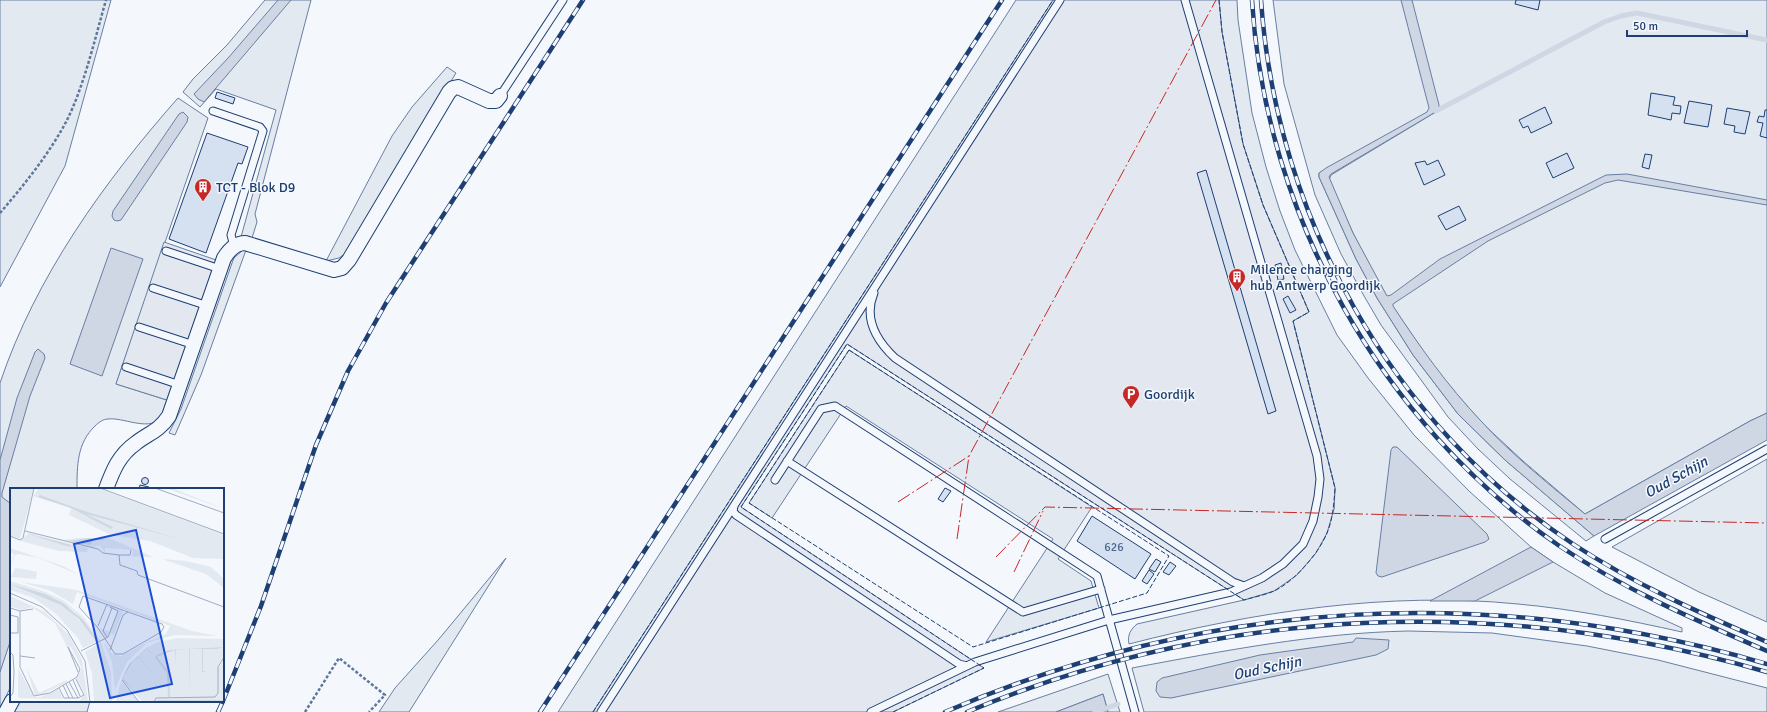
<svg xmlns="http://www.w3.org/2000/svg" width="1767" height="712" font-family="Signika,sans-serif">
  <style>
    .green { fill: #e3e9f0; stroke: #687fa3 }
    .parking { fill: #e3e8f0; stroke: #687fa3 }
    .water { fill: #cfd7e4; stroke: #687fa3 }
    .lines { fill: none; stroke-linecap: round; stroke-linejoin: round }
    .stream { stroke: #cfd7e4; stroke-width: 5 }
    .building { fill: #d5e0f0; stroke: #1d3f73 }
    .lane-casing { stroke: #1d3f73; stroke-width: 9 }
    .street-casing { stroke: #1d3f73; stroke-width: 16 }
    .path { stroke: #5e769c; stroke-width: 2.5; stroke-dasharray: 3 2; stroke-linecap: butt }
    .lane { stroke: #f4f7fb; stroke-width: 7 }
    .street { stroke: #f4f7fb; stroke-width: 14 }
    .rail-casing { stroke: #1d3f73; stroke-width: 4.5 }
    .rail { stroke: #f4f7fb; stroke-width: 3; stroke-dasharray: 9; stroke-linecap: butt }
    .fence { stroke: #1d3f73; stroke-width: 1; stroke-dasharray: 5 2; stroke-linecap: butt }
    .power { stroke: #c62828; stroke-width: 1; stroke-dasharray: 14 3 2 3; stroke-linecap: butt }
    .labels { text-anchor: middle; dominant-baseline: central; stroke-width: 3; stroke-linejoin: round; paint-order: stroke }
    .number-label { font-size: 12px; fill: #4b6792 }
    .poi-label { font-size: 14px; fill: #1d3f73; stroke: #f4f7fb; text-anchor: start }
    .water-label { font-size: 15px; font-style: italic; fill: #1d3f73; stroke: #f4f7fb }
    .inset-river { fill: none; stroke: #cfd7e4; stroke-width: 2 }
    .inset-road { fill: none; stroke: #9eadc5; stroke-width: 1 }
    .view { fill: #1d4ed8; fill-opacity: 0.15; stroke: #1d4ed8; stroke-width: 2 }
    .inset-edge { fill: none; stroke: #1d3f73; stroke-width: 2 }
  </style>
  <rect width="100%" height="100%" fill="#f4f7fb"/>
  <path class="green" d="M0,0H111L65,166L0,287Z
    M265,0H311L255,214L257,222L252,238L241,237L276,110L216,89L200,107L183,92L193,79L227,45Z
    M1016,0H1053L593,712H558Z
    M1219,0H1237L1238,20L1252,113L1266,167L1280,211L1295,250L1337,335L1368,378L1414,435L1469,491L1531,547L1553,562L1605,593L1682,628V632C1628,620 1573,609 1518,604C1389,591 1253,612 1129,644C1127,635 1131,629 1137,624L1244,600L1274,591L1334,509L1335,488L1293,321L1309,312L1263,205L1243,144L1222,32Z
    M1273,0H1767V413L1750,421L1585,514L1523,461L1481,422L1436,370L1385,295L1353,233L1329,180L1331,175L1439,110L1319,173V177L1356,259L1377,298L1413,355L1458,414L1505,460L1594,536L1586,541L1510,479L1478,449L1448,417L1381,325L1364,296L1341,254L1315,195L1284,84Z
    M447,67L456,73L346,253L339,258L326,261L392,136L412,107Z
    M178,98L208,118L116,384L170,401C167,407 164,415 159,419C148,431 122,417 108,419C103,419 98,423 95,426C77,443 77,466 77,489H11V686L0,709V383C36,276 104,182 178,98Z
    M243,250H246L201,375L175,435L169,433L181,409L232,263L234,258Z
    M849,350L1092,507L1058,559L1091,581L1099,608L986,642L1053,539L846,406L772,518L749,503Z
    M1767,459V622L1699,592L1612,547Z
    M506,558L409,712H379L395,688L439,639Z
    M1408,631L1492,633L1587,646L1658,660L1767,688V712H1144L1132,668C1223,651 1315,633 1408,631Z
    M1108,674L1120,712H1108L1103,694L1056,712H998Z
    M20,701H90L87,712H14Z"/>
  <path class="parking" d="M1053,0H1219L1222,32L1243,144L1263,205L1309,312L1293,321L1335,488L1334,509L1327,533L1316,553L1297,575L1274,591L1244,600L847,344L741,507L984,668L893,712H593Z
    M164,242L219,261L170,401L116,384Z"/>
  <path class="water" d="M278,0H291L204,102L198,99L194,94L229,57Z
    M1401,0H1412L1439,105V110L1331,174L1329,177L1353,233L1387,296L1391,295L1440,259L1606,175L1627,174L1767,200V205L1618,180L1605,183L1488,241L1393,304V306C1420,347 1447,385 1481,421C1512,455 1550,485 1585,514L1750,421L1767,413V440L1594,536L1505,460L1458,414L1413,355L1377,298L1356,259L1319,177V173L1326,168L1427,112L1429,108Z
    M183,112L188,117L187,122L121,220L117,221L114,220L112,216L113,211L179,114Z
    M111,248L143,259L102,376L70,364Z
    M38,349L44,354L45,358L30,396L2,493V497L11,504V639L0,672V460L17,398L35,352Z
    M1393,447H1397L1487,534L1489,539L1485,542L1382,577L1378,576L1376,573L1391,450Z
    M1531,547L1553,562L1475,601H1430Z
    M1356,638L1389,640L1388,649L1376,655L1171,698L1160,697L1156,691L1157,682L1162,678L1260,655L1353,642Z
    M1103,694L1108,712H1056Z"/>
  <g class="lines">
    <path class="stream" d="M1436,111L1604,22L1621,16L1637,13L1767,40
      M1095,712L1118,704"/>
  </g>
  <path class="building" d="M1516,0H1540L1538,10L1515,4Z
    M217,92L235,98L233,104L215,98Z
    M1651,93L1675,97L1673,105L1681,106L1680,114L1672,113L1671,120L1648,115Z
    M1689,101L1712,105L1708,127L1684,123Z
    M1545,107L1552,123L1531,133L1528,126L1523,128L1519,120Z
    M1727,108L1750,112L1745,134L1734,132L1735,126L1724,124Z
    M1765,110H1767V138L1760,136L1763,123L1757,122L1759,116L1764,117Z
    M207,133L248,147L242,164L238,163L206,253L169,239Z
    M1567,153L1574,168L1553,178L1546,163Z
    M1645,154L1652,155L1649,169L1642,167Z
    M1438,160L1445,175L1424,185L1415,163L1425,161L1427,165Z
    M1206,170L1276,411L1268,414L1197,173Z
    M1459,206L1466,220L1446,230L1438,216Z
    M1281,263L1284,279L1278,280L1275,265Z
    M1288,296L1296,310L1290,313L1283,299Z
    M141.5 481a3.5 3.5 0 1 1 7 0a3.5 3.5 0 1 1-7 0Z
    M140,485L149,487L148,489H139Z
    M945,488L951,491L943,502L938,499Z
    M1092,516L1151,554L1135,579L1077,541Z
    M1156,559L1161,562L1155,572L1149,569Z
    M1170,562L1176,566L1169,575L1163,572Z
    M1149,570L1154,574L1147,584L1142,581Z"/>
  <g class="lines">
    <defs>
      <path id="lane" d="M500,96L563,0
        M213,111L260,127L263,131L231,235L234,246
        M166,251L220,269
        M153,288L208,306
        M874,293C863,319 877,341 895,358L1233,582L1244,586
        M139,327L194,345
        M126,367L180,385
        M787,461L1023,612L1101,589
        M775,480L821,409L835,406L1097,576L1135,712
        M734,506L733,511L736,515L959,664L967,666
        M1605,539L1767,449
        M601,712L1060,0
        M871,712L975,662L1109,620L1231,592L1262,578L1283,564L1303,544L1313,521L1318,497L1320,479L1317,456L1185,0"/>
      <path id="street" d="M106,489C113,470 119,455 136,443C149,433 159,431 169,416L224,258C229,250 235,243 245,243L334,270L342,268L349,260L449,92L453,88L458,87L489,101H496L500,96
        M6,712L12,701"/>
    </defs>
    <use href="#lane" class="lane-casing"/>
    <use href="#street" class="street-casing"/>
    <path class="path" d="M0,213C24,185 49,154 66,122C84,87 95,38 106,0
      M305,712L339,658L385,695L369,712"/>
    <use href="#lane" class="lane"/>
    <use href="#street" class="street"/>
    <defs>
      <path id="rail" d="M1252,0C1265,216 1381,422 1558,545C1623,589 1695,620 1767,651
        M1261,0C1276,217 1391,423 1573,544C1634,584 1700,613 1767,642
        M223,701L261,606L316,445L348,371L386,303L583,0
        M218,712L223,701
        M540,712L1002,0
        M945,712C1210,598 1491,583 1767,664
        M967,712C1225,605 1500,595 1767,672"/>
    </defs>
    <use href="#rail" class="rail-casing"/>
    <use href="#rail" class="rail"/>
    <path class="fence" d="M849,350L1169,556L1147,593L973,647L749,503Z
      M593,712L1053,0
      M893,712L984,668L741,507L847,344L1244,600C1254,597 1265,595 1274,591C1294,582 1319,553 1327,533C1333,519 1334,503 1335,488L1293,321L1309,312L1263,205L1243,144L1222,32L1219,0"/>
    <path class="power" d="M898,502L969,456
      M957,539L969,456L1216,0
      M996,557L1045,507L1767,523
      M1014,572L1043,511"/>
  </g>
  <defs>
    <symbol id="building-pin" viewBox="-11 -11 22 30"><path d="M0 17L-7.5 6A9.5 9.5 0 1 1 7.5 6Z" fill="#c62828" stroke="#f4f7fb"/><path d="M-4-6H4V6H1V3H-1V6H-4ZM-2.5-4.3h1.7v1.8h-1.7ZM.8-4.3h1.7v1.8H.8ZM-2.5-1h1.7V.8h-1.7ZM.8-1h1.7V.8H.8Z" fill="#fff"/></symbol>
    <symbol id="parking-pin" viewBox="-11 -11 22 30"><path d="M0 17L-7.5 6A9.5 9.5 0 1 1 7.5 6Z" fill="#c62828" stroke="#f4f7fb"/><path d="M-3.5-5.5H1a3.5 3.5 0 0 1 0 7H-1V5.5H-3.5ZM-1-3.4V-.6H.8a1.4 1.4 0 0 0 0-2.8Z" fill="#fff"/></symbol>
  </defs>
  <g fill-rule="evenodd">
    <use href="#building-pin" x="193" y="177" width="20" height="27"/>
    <use href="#building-pin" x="1227" y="267" width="20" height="27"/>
    <use href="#parking-pin" x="1121" y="384" width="20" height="27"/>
  </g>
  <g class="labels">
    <g class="number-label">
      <text x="1114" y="547">626</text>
    </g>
    <g class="poi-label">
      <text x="216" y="187">TCT - Blok D9</text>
      <text x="1250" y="269">Milence charging<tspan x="1250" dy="16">hub Antwerp Goordijk</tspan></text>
      <text x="1144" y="394">Goordijk</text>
    </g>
    <g class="water-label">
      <text transform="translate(1676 477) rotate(-29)">Oud Schijn</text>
      <text transform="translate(1267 668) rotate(-12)">Oud Schijn</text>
    </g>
  </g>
  <g transform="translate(10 488)">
    <rect width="214" height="214" fill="#f4f7fb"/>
    <path d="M0,0H24L10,51L0,47ZM29,0H88L214,47V71L183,70L140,53L101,47L59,27L61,20L23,8ZM156,0H162L214,21L164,3ZM19,45L78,60L77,64L49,63L10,53ZM68,50H99L143,69L111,68H122L123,62L95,60V65L90,58L82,59L53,52ZM0,60L53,78L69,87L29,70L9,66L5,67L2,78L4,66L0,64ZM152,71L176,73L201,79L214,91V100L196,86ZM5,79L27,84L26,91L1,89L5,80L15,82ZM0,93L33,103L54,113L73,129L90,152L73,160L68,150L46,126L24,110L0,102ZM1,96L46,111L64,123L88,151L57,120L34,108ZM11,94L67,102L182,143L207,148L164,147L137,155L117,174L105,201L102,174L93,153L102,166L111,168L139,153L156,146L160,138L67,104L63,116L41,103ZM0,108L35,124L59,147L72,172L78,214H69L75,205L67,191L72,180L61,159H57L45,135L22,119L11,122L0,118ZM97,117L113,123L104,147L99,145L95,150L90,140L100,144L108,123L97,119ZM168,150L214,151V168L209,176L208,181L214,170V212L133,214L113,190L128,168L137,161L140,163L137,160L124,172L111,191L119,176L136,160L148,154ZM91,154L101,184L102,214H84L82,185L75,164ZM16,179L29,205L57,192V194L31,207H25ZM8,180L24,209H31L48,201L53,211L8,210ZM111,193L124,208L129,214H106Z" fill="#e3e9f0" fill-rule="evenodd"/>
    <path d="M30,7L71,22L170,51L76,26L103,39L101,41L61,20L28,9ZM18,46H19L61,57L60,59ZM78,50L92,51L97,52H83L80,57L59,53ZM0,96L35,106L53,115L73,132L88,152L86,153L69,131L51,117ZM214,159L207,161V199V161H193V183L197,184V205V184H192V161H180V205L179,161L166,162V176L165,162L146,169L137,161L128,168L143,185L144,208L143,185L128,169L123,174L113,190L133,214L112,191L119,177L128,168L137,160L145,168L159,162ZM148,212H214V214H146Z" fill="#cfd7e4"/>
    <path class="inset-river" d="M146,169L158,185L159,209"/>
    <path class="inset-road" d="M90,0L214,46M145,0L214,25M15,43L88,61L93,65L109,67L110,77L127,83L128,87L214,119M0,48L10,52L13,50L24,0M109,67H120L121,62M0,105L32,119L57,142L75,173L80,214M73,108L152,136L154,139L151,144L113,166H105L88,140L69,119ZM0,120L10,123L23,121M10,123V179L24,208L40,205L67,189L70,181L58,159L68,184M0,127L8,129V145H0M88,138L97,116M97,149L93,143L102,120M100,162L113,127L118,124M71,163L98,149L108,123L100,119M0,164L3,167L4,184L3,205L0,209M10,168L25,170M63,192L70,208M112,192L129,214M59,194L68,210M56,196L63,210M53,197L59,210M49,200L54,210H68L74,207L66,191M144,214L146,210L205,209L208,205V179L214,169"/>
    <path class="view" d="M126,42L162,196L100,210L64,56Z"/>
    <rect width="214" height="214" class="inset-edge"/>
  </g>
  <path d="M1627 30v6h120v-6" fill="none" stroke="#1d3f73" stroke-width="2"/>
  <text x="1633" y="30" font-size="12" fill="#1d3f73" stroke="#f4f7fb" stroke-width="3" paint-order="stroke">50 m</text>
</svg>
